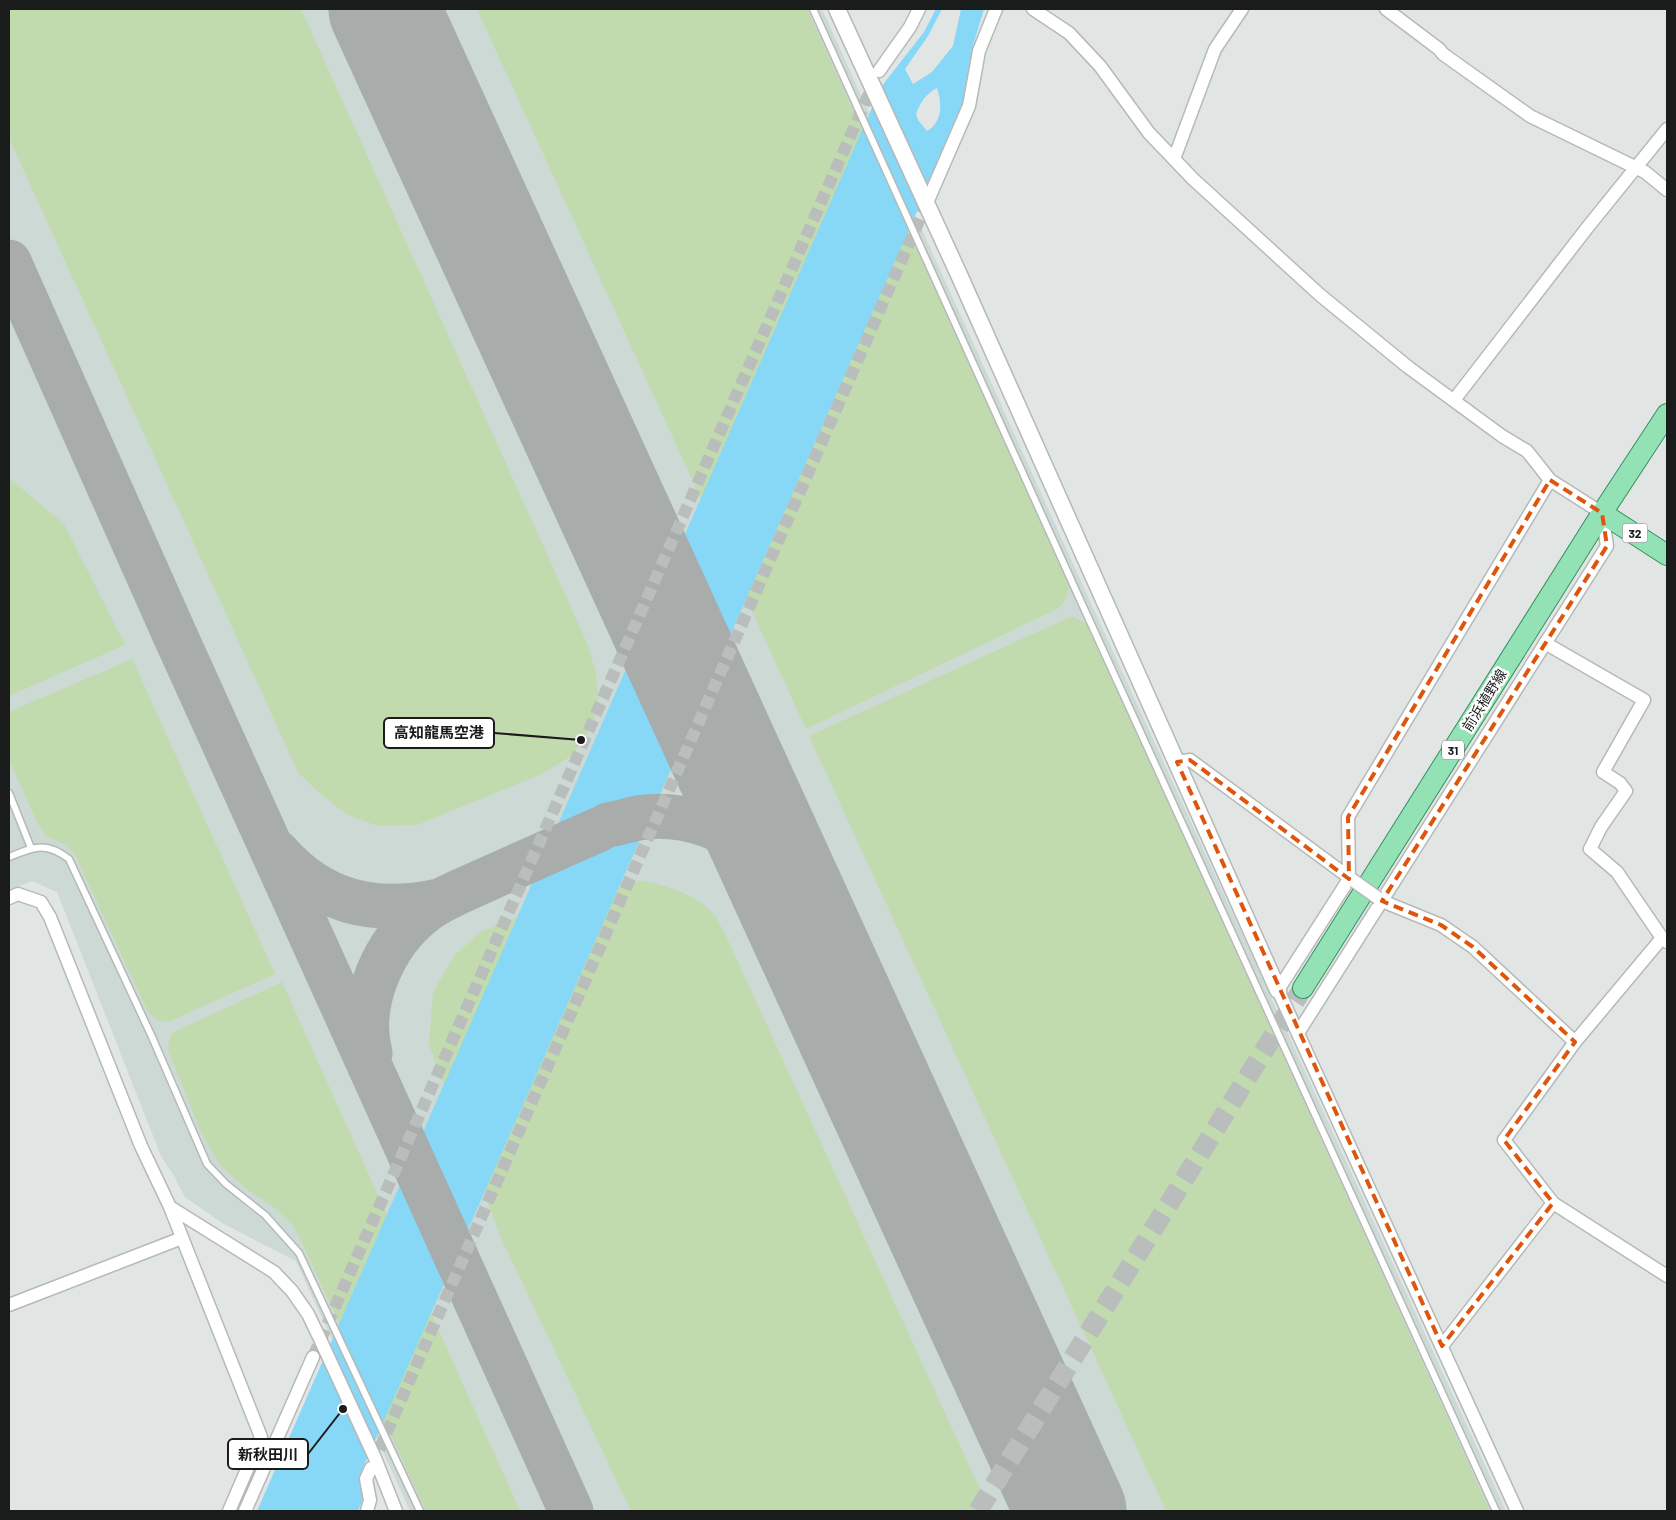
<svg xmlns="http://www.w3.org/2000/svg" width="1676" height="1520" font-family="Barlow,'Noto Sans JP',sans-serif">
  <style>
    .built { fill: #ccd9d5 }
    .green { fill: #c2dbae }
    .water { fill: #87d7f7; fill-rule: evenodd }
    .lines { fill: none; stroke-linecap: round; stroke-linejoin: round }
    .taxiway { stroke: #a8acaa; stroke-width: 45 }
    .runway { stroke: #a8acaa; stroke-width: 111 }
    .minor-tunnel { stroke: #b9bdbc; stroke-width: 12; stroke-dasharray: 12 6; stroke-linecap: butt }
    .primary-tunnel { stroke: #b9bdbc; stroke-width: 20; stroke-dasharray: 20 10; stroke-linecap: butt }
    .service-casing { stroke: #b5b9b8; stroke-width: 9 }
    .minor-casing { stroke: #b5b9b8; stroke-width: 15 }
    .tertiary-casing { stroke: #b5b9b8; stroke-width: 19 }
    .primary-casing { stroke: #398f5f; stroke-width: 22 }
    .service { stroke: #fff; stroke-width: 6 }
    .minor { stroke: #fff; stroke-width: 12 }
    .tertiary { stroke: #fff; stroke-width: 16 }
    .primary { stroke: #92e2b5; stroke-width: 20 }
    .minor-bridge-casing { stroke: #b5b9b8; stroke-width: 15; stroke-linecap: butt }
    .minor-bridge { stroke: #fff; stroke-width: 12 }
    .marked { fill: none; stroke: #de560d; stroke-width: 4; stroke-dasharray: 10 6; stroke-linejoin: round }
    .labels { text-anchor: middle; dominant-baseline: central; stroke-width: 5; stroke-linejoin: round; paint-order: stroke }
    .shield { fill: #fff; stroke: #5f5f5f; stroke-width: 1 }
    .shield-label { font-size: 12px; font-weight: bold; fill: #1a1b1b }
    .street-label { font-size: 14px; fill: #1a1b1b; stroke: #fff }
    .leader { fill: none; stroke: #1a1b1b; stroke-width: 2 }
    .callout-dot { fill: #1a1b1b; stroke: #fff; stroke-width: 2 }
    .callout { fill: #fff; stroke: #1a1b1b; stroke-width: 2 }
    .callout-label { font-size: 15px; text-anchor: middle; font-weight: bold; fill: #1a1b1b }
  </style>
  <rect width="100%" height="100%" fill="#e1e6e4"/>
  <path class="built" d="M9,9H822L1089,599L1506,1511H410L296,1261L222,1223L185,1197L174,1176L161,1156L57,892L32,881L9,890Z"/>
  <path class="green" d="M9,9H301L587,643L596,673L599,707L588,733L571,756L542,774L417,825L378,826L348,815L318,792L298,772L9,138Z
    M477,9H807L1067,578C1071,591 1067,600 1057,609L806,729Z
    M9,478L64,524L125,645L9,696Z
    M1072,617L1084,622L1088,627L1490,1511H1166L809,736L1066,619Z
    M132,659L275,974L168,1022L156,1020L148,1012L75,855L66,845L46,836L38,824L9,760V712Z
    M643,881C668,886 692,893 711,911C718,917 721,928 726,936L990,1511H631L501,1238L429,1045L433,992L454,956L480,932L616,882Z
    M282,982L520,1511H426L295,1228L275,1208L249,1191L220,1165L200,1130L169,1052C168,1044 168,1038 174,1032Z"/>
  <path class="water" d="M936,9H942L928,36L905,69L913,84L932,72L953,46L961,9H984L972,49L962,109L362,1470L364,1497L358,1511H257L881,87L924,32ZM937,88C942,103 943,122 927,131L918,120L916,114C921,101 925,95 937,88Z"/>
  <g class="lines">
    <path class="taxiway" d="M9,262L174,633L571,1511
      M608,825C621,823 633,818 646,817C686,813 732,829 762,858C775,871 784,888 794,905
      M276,851C321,903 374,915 439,901
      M370,1053C357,1003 384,942 425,911C445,896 469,888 492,877C528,861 564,845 600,829"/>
    <path class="runway" d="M384,9L1071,1511"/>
    <path class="minor-tunnel" d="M313,1357L875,80
      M372,1466L929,198"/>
    <path class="primary-tunnel" d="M978,1511L1303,988"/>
    <defs>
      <path id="service" d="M813,9L1082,604L1496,1511
        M9,793L31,848
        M9,857C34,847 46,841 69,859L152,1037L207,1164L226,1184L265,1215L299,1253L420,1511"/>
      <path id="minor" d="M1033,9L1069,33L1100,66L1149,133L1193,179L1320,295L1408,367L1502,436L1527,451L1550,480L1602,513L1607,546L1298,1033
        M1386,9L1439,49L1443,54L1530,116L1645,172L1667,190
        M879,71L910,27L919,9
        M1174,159L1215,49L1242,9
        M929,198L969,106L979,51L996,9
        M1454,400L1587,228L1667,129
        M1545,643L1644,700L1603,772L1620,783L1626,791L1601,827L1590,849L1617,872L1662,938L1667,942
        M1177,762L1190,760L1354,881
        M9,898L18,894L41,902L50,917L141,1146L170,1207L274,1272L292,1291L308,1314L320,1339L375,1458L396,1511
        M1378,898L1382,901L1441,925L1473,947L1575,1042
        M1662,938L1575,1042L1504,1140L1553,1203L1667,1276
        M170,1207L261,1437L229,1511
        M9,1305L182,1238
        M1442,1346L1553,1203
        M245,1511L313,1357
        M367,1511L370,1500L366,1479L371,1468
        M1517,1511L1278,990L1349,879L1348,817L1550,480"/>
      <path id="tertiary" d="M837,9L960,277L1278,990"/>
      <path id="primary" d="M1602,513L1667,555
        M1303,988L1602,513L1667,414"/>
    </defs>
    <use href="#service" class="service-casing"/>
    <use href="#minor" class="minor-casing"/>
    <use href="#tertiary" class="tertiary-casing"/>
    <use href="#primary" class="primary-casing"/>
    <use href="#service" class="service"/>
    <use href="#minor" class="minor"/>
    <use href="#tertiary" class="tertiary"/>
    <use href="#primary" class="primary"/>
    <defs>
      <path id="minor-bridge" d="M1354,881L1378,898"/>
    </defs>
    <use href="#minor-bridge" class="minor-bridge-casing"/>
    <use href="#minor-bridge" class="minor-bridge"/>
  </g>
  <path class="marked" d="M1550,480L1602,513L1607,546L1382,901L1441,925L1473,947L1575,1042L1504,1140L1553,1203L1442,1346L1177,762L1190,760L1349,879L1348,817Z"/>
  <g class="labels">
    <g class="shield">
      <rect x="1622.5" y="523.5" width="25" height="19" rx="4"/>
      <rect x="1442" y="740.5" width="22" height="19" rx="4"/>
    </g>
    <g class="shield-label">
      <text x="1635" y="533">32</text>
      <text x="1453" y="750">31</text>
    </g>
    <g class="street-label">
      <text transform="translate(1484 700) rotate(-58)">前浜植野線</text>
    </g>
  </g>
  <path class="leader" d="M581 740L494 733M343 1409L308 1454"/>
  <g class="callout-dot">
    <circle cx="581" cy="740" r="5"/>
    <circle cx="343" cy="1409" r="5"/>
  </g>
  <g class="callout">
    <rect x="384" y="718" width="110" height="30" rx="5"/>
    <rect x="228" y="1439" width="80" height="30" rx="5"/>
  </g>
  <g class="callout-label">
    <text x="439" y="738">高知龍馬空港</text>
    <text x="268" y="1460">新秋田川</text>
  </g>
  <rect width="1676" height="1520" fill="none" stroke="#1a1b1b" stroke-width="20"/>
</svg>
